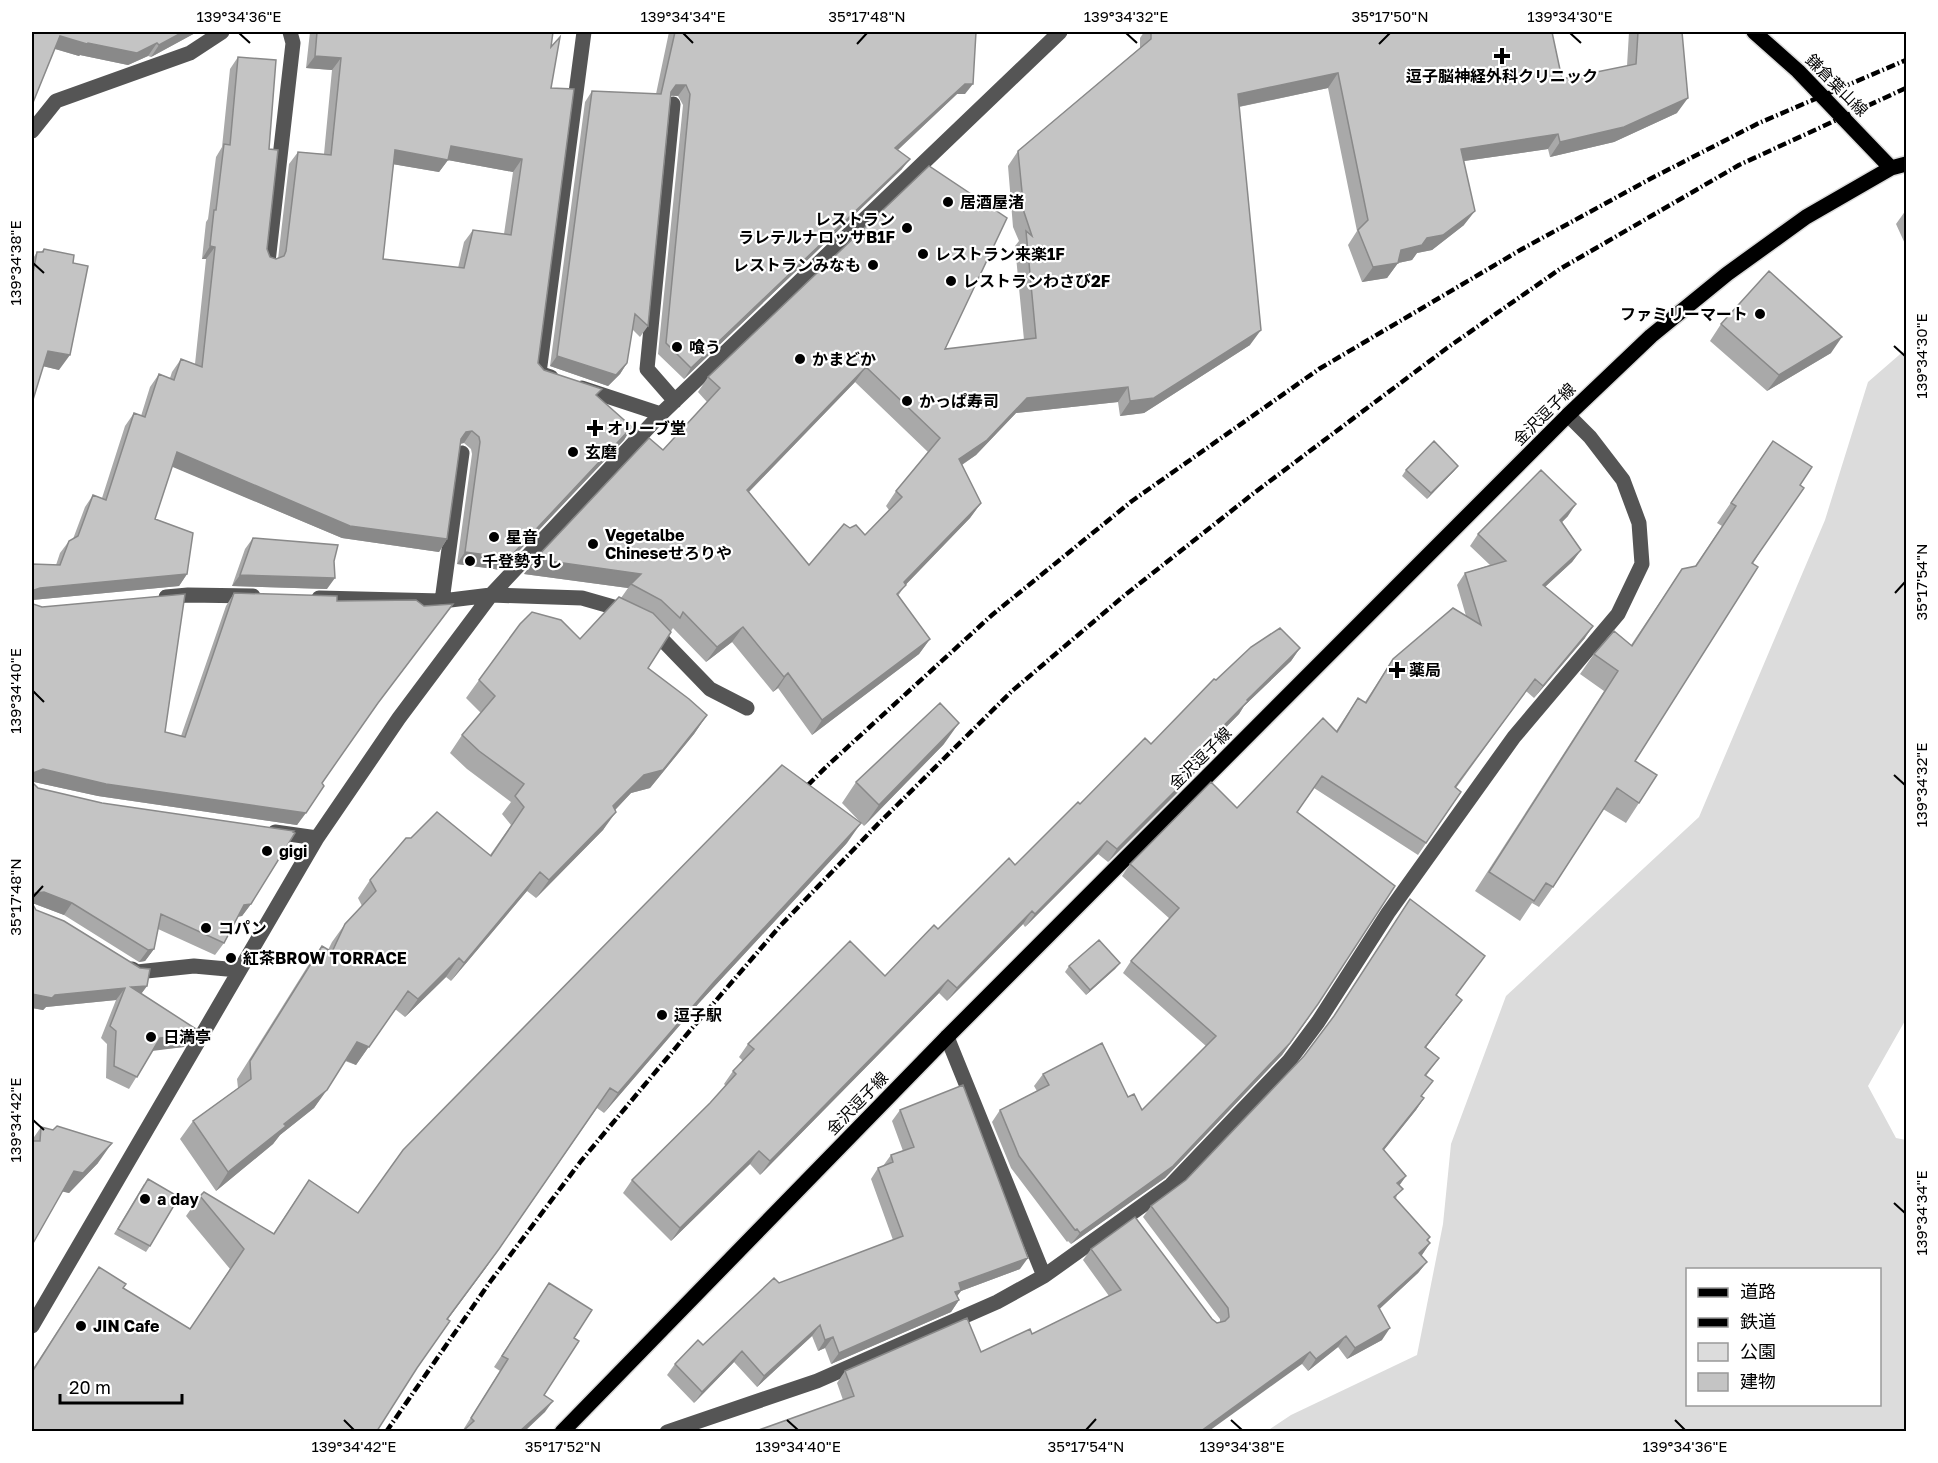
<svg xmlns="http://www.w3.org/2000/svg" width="1938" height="1463" font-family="'Golos Text','Noto Sans JP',sans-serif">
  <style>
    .green { fill: #dcdcdc; fill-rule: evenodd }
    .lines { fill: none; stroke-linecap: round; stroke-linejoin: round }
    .major-casing { stroke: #dbdbdb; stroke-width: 18 }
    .minor { stroke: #555; stroke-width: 15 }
    .major { stroke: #000; stroke-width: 15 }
    .rail { stroke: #000; stroke-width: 4.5; stroke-dasharray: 9 3 1.5 3; stroke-linecap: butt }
    .wall { fill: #a9a9a9; fill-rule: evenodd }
    .shaded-wall { fill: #898989 }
    .building { fill: #c4c4c4; stroke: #898989; stroke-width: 1.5; fill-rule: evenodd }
    .ticks { fill: none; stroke: #000; stroke-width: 2 }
    .poi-dot { fill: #000; stroke: #fff; stroke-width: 2 }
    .labels { text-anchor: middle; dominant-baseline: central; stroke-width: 4.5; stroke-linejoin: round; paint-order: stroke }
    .poi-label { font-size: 16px; font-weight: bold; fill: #000; stroke: #fff; text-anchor: start }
    .street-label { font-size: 16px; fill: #000; stroke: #fff }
    .neatline { fill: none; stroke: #000; stroke-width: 2 }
    .ticks-label { font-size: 15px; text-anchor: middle; fill: #000 }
  </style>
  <rect width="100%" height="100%" fill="#fff"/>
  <path class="green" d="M1906,349V1019L1868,1086L1896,1138L1906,1140V1431H1267L1291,1415L1417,1355L1443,1224L1451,1144L1506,996L1699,817L1825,520L1868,382ZM1688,1270H1880V1404H1688Z"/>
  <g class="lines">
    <defs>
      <path id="major" d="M1754,32L1798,71L1891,168
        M562,1432L947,1037L1568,415L1651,336L1727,274L1806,217L1891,168L1906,164"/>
    </defs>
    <use href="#major" class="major-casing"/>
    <path class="minor" d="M673,104L647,369L675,401
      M32,131L56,101L190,53L222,32
      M268,262L293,43L290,32
      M551,377L539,373L584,32
      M582,388L661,414
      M166,597L188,595L253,596
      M319,598L442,601L491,595L582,598L617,608L627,613
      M442,601L462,453
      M650,627L710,689L747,708
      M275,832L317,838
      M132,969L137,972L194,966L238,970
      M947,1037L1044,1276
      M32,1326L317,838L399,718L491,595L661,414L1060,32
      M667,1432L817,1381L997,1302L1044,1276L1171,1185L1289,1061L1318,1022L1388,913L1514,737L1618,614L1642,564L1639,523L1623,480L1590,437L1568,415"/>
    <use href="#major" class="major"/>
    <path class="rail" d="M796,797L827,766L992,615L1132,501L1319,369L1522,249L1650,179L1759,123L1906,60
      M386,1432L490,1282L581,1161L688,1033L781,925L879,823L1012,691L1125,595L1254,493L1447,348L1560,269L1739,165L1906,88"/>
  </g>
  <path class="wall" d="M32,32H197L151,57L148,56L128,65L80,55L79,56L55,49Z
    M310,32H553L551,47V88L538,363L544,370L597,396L632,427L624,440L501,570L457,564L472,454L471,449L464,443L460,444L447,539L439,552L342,538L172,466L155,519L187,574L179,586L32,600L33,604L165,732L181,736L226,606L234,593L337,601L424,606L453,604L369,715L322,783L297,825L98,796L34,782H32L38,788L251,904L242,916L237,917L224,943L215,955L158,929L154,949L145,961L139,962L64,915L35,904H32L36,910L147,986L141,994L184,1047L153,1050L129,1089L106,1078L107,1044L101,1038L116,1000L46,1007L43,1010L32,1008V564L56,565L60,553L69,541L73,539L85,507L93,495L102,498L125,426L134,413L141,416L150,387L159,374L170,378L172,372L181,359L195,364L206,259H202L206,222L208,219L216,157L222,147L230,69L238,57L269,149L267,249L270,257L276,259H278L289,164L298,152L324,154L332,70L306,68ZM448,160L513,172L504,234L473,230L464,242L458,268L383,259L393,164L439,172Z
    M669,32H976L965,94H957L898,150L902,169L684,379L658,354L683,105L678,96H671L648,326L640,337L632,329L627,363L620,374L608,386L550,366L585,102L592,91L656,94Z
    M1144,32H1552L1562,79L1627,66L1629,32H1682L1677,113L1614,142L1550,157L1548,149L1464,161V225L1432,250L1417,253L1412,260L1398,263L1387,278L1362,282L1348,245L1357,231L1328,88L1239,107L1250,345L1144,413L1120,416L1118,402L1016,413L976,455L962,465L981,503L970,518L906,584L898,596L930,639L919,654L812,735L778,688L773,692L732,642L706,662L673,628L648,668L707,715L694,734L650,788L631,793L615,810L603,830L536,898L527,891L451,981L446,977L405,1017L395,1009L356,1065L345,1061L314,1108L280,1135L273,1144L216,1191L180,1139L193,1121L238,1088L237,1079L309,964L322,946L328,950L332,942L345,924L362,906L358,898L370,880L490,855L511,825L502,814L511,802L467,769L450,753L462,735L481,713L466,698L479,680L580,639L621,598L628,588L524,574L663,450L707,402L698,392L708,377L1024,340L1015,246L1019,241L1013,227L1008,166L1018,151L1140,48V38ZM855,382L928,452L896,491L886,506L889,510L865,535L850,528L809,565L749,492Z
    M1906,210V246L1896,224Z
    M44,249L59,370L43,366L32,403V260L37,252H41Z
    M1721,324L1831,353L1767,391L1710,341Z
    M1773,441L1800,485L1635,761L1639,803L1626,823L1603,809L1553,887L1539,907L1532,903L1520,921L1475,891L1604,691L1580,674L1594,654L1631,645L1682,569L1695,566L1722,526L1717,523Z
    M1458,466L1454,471L1427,499L1402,476L1406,470Z
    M1568,516L1562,522L1581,550L1572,562L1545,587L1585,638L1534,698L1526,691L1456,788L1461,792L1418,855L1314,788L1297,812L1310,1016L1282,1055L1165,1178L1071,1244L1068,1241L1067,1242L1011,1168L992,1122L1000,1110L1037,1091L1034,1086L1043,1074L1128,1097L1142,1110L1206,1046L1123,973L1131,961L1170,919L1122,876L1130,864L1237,808L1336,731L1358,698L1365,702L1393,659L1466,616L1457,585L1465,573L1490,565L1470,546L1478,534Z
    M253,538L327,589L232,586L245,549Z
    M1300,648L1291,661L1244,706L1239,714L1192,762L1198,768L1189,781L1108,862L1098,854L1025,927L1023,924L947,1001L939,993L760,1175L750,1164L671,1241L623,1193L632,1180L710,1103L726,1086L724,1084L733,1071L743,1061L739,1057L748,1044L885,976L938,929L1015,865L1080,804L1151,744L1216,680Z
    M944,744L864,826L842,803L856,782Z
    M847,843L699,1003L604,1113L597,1108L485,1269L448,1319L417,1368L32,1431V1370L99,1267L123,1288L190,1329L230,1269L186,1216L200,1196L273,1234L309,1180L358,1213Z
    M1410,899L1457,995L1454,1011L1426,1047L1439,1058L1426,1076L1422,1096L1424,1098L1416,1110L1384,1150L1406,1176L1399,1186L1396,1199L1430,1237L1428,1240L1430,1243L1421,1256L1427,1262L1418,1273L1379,1309L1382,1340L1347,1359L1338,1347L1308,1371L1302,1364L843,1400L837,1383L845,1371L981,1352L1032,1334L1109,1296L1083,1260L1091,1249L1217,1323L1220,1322V1319L1143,1217L1151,1206L1186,1180L1304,1056L1330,1022Z
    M1120,963L1115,969L1086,995L1065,972L1069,966Z
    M900,1110L1020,1269L961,1291L957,1296L959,1300L951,1312L831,1364L825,1348L818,1351L812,1336L757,1387L734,1362L694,1403L667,1375L675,1364L703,1345L779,1283L893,1240L871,1179L878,1168L883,1166L891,1155L903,1151L892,1121Z
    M41,1127L98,1163L69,1193L62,1191L32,1245V1140Z
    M144,1184L150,1246L146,1252L114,1234Z
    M549,1283L574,1338L544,1395L545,1412L464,1431L463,1430L500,1371L494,1367Z"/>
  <path class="shaded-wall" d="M183,32H197L151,57L159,45Z
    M60,36L88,43H157L148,56L128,65L80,55L79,56L52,48Z
    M315,56L341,58L332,70L306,68Z
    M1338,73L1328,88L1228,109L1238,94Z
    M965,84H973L965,94H957L888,159L895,148Z
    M676,85H686L678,96L668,95Z
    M1688,98L1677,113L1614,142L1550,157L1560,142Z
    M1558,134L1548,149L1450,163L1461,149Z
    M451,146L522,159L513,172L442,159Z
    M395,150L448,160L439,172L386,163Z
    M910,159L902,169L684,379L691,368Z
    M1475,211L1464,225L1432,250L1417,253L1412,260L1398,263L1387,278L1362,282L1373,267L1401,250L1427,238Z
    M210,246L215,247L206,259H202Z
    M1261,330L1250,345L1144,413L1120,416L1130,401Z
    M1842,337L1831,353L1767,391L1779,375Z
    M48,351L70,355L59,370L38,365Z
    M557,356L627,363L620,374L608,386L550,366Z
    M866,367L855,382L736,505L747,490Z
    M1128,387L1118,402L1016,413L976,455L948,474L959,459L1027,398Z
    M632,427L624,440L501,570L457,564L465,552Z
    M472,431L464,443L458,444L466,432Z
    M177,452L447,539L439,552L342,538L168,465Z
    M1458,466L1454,471L1427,499L1431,493Z
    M981,503L970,518L894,597L904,582Z
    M1576,504L1568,516L1552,532L1560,520Z
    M1581,550L1572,562L1534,597L1543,585Z
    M535,559L641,574L628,588L524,574Z
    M187,574L179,586L32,600V594L34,590L40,588Z
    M240,575L335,578L327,589L232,586Z
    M1593,626L1585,638L1534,698L1543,686Z
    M743,627L732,642L706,662L717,647Z
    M930,639L919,654L812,735L822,720Z
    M1300,648L1291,661L1244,706L1239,714L1181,773L1190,760L1247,700Z
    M788,673L778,688L773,692L784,677Z
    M707,715L694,734L650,788L631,793L601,825L613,806L644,775Z
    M959,723L944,744L864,826L879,805Z
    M1198,768L1189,781L1108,862L1117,849Z
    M43,769L306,813L297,825L98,796L34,782H32L33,773Z
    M616,812L603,830L536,898L549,880Z
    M861,823L847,843L699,1003L604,1113L618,1093L713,983Z
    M1107,841L1098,854L1025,927L1035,914Z
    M540,872L527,891L451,981L464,963Z
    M44,892L72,903L64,915L35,904H32V897L35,893Z
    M251,904L242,916L235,917L244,905Z
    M1032,911L1023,924L947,1001L957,988Z
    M154,949L145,961L139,962L148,950Z
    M459,958L446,977L405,1017L418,999Z
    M1120,963L1115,969L1086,995L1090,990Z
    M948,980L939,993L760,1175L770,1161Z
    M147,986L138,998L131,987Z
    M125,988L116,1000L46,1007L43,1010L32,1008V994L55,995Z
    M408,991L356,1065L345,1060L357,1042Z
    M1462,1000L1454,1011L1417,1059L1425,1047Z
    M1310,1016L1282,1055L1165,1178L1071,1244L1080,1233Z
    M192,1035L184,1047L152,1051L160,1038Z
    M327,1090L314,1108L280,1135L273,1144L216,1191L228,1172L284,1124Z
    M1424,1098L1416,1110L1375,1161L1383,1149Z
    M112,1143L98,1163L69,1193L60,1191L74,1171Z
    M759,1151L750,1164L671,1241L680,1228Z
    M1406,1176L1398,1187L1397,1183Z
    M1430,1243L1422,1255L1411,1265L1419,1253Z
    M499,1249L485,1269L433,1339L447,1319Z
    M1028,1258L1020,1269L961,1291L953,1301L947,1303L959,1283Z
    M1427,1262L1418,1273L1370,1318L1378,1306Z
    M959,1300L951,1312L831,1364L839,1353Z
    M820,1325L812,1336L757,1387L764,1376Z
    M1390,1328L1382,1340L1347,1359L1355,1348Z
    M1346,1336L1338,1347L1308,1371L1316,1359Z
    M833,1337L825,1348L818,1351L825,1340Z
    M742,1351L734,1362L694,1403L702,1392Z
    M1310,1352L1302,1364L1209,1431H1201Z
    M553,1401L545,1412L525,1431H520Z"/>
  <path class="building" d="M32,32H183L159,45L157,43L137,53L88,43L87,44L60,36L32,105Z
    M317,32H553L551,47L560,37L551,88L574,89L538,363L544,370L602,389L596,395L632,427L509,558L465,552L480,442L479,437L472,431L466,432L461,439L447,539L350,526L177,452L155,519L193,533L187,574L40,588L34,590L32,597V564L60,565L69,541L78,536L93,495L106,500L134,413L145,417L159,374L174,380L181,359L202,367L215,247L210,246L214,210H216L224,144L230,145L238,57L276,60L269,149L278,150L267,249L270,257L276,259L284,256L286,251L298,152L331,155L341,58L315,56ZM451,146L522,159L511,235L473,230L464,268L383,259L395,150L448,160Z
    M675,32H976L973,84H965L895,148L910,159L691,368L666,343L690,94L686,85H676L671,92L648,326L635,314L627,363L616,375L557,356L592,91L661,94Z
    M1151,32H1552L1562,79L1636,64L1638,32H1682L1688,98L1624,127L1560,142L1558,134L1461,149L1475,211L1443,235L1427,238L1422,245L1401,250L1398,263L1373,267L1358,230L1368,220L1338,73L1238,94L1261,330L1154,398L1130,401L1128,387L1027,398L987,440L959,459L981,503L904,582L906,585L897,594L930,639L822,720L788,673L784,677L743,627L717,647L683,612L680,618L661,600L631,584L641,574L535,559L649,438L663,450L720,388L708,377L929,166L1007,218L945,349L1036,338L1026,231L1032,236L1024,212L1018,151L1151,39ZM866,367L940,438L896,491L902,497L865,535L856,525L850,528L844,524L809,565L747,490Z
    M44,249L74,255L73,263L88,266L70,355L48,351L32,403V278L37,252H43Z
    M1769,271L1842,337L1779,375L1721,324Z
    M1434,441L1458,466L1431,493L1406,470Z
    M1773,441L1812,467L1800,485L1804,488L1752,563L1758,567L1635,761L1657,775L1639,803L1617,788L1553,887L1546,883L1534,901L1489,872L1618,671L1594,654L1614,631L1632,646L1682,569L1696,566L1736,506L1731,503Z
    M1541,470L1576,504L1560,520L1581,550L1543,585L1593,626L1543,686L1535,679L1455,787L1461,792L1426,843L1322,776L1297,812L1395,886L1318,1004L1290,1043L1173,1166L1080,1233L1077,1229L1075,1230L1019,1156L1000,1110L1049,1085L1043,1074L1102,1043L1128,1097L1134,1094L1142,1110L1216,1036L1131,961L1179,908L1130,864L1211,782L1237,808L1323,718L1337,732L1358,698L1366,703L1393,659L1453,608L1481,625L1465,573L1506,561L1478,534Z
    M253,538L338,545L334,561L335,578L240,575Z
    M234,593L337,596V601L416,600L424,606L453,604L378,703L322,783L324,786L306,813L106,784L43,769L33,773L32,782V600L33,604L42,607L185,594L165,732L185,737Z
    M619,597L653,613L671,632L648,668L689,699L707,715L663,770L644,775L613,806L616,812L549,880L540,872L464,963L459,958L418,999L408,991L369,1047L357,1042L327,1090L284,1124L286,1126L228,1172L193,1121L251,1079L250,1061L322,946L332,952L345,924L376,891L370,880L406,838H411L437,812L491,856L524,807L515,796L524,784L479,751L462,735L495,696L479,680L520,624L532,612L561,620L580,639Z
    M1280,628L1300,648L1247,700L1248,701L1190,760L1198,768L1117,849L1107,841L1035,914L1032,911L957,988L948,980L770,1161L759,1151L680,1228L632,1180L710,1103L736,1074L733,1071L754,1049L748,1044L850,941L885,976L934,925L938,929L1009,858L1015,865L1078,802L1080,804L1145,738L1151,744L1214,679L1216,680L1251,647Z
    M940,703L959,723L879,805L856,782Z
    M782,765L861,823L713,983L618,1093L610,1088L499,1249L447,1319L450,1321L417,1368L377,1431H32V1372L99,1267L126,1284L123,1288L190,1329L244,1249L200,1196L204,1192L274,1234L309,1180L358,1213L403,1150Z
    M32,782L38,788L102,803L294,831L293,832L295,833L251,904L244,905L224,943L161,914L154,949L148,950L72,903L44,892L35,893L32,897V899Z
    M1410,899L1485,956L1456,995L1462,1000L1425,1047L1439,1058L1425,1075L1433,1081L1421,1096L1424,1098L1383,1149L1406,1176L1397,1183L1403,1189L1394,1197L1430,1237L1427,1240L1430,1243L1419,1253L1427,1262L1378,1306L1390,1328L1355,1348L1346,1336L1316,1359L1310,1352L1201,1431H756L854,1396L845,1371L967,1318L981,1352L1030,1329L1032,1334L1121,1290L1091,1249L1135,1217L1212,1319L1217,1323L1225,1321L1229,1317L1228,1308L1151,1206L1186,1180L1304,1056L1334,1016Z
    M32,903L36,910L64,921L140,968L150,969L147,986L131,987L196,1029L192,1035L160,1038L137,1077L114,1066L116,1031L110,1026L125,988L55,995L52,998L32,994Z
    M1099,940L1120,963L1090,990L1069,966Z
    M963,1085L1028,1258L959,1283L961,1290L955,1292L959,1300L839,1353L833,1337L825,1340L820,1325L764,1376L742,1351L702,1392L675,1364L698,1340L703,1345L774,1278L779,1283L903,1236L878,1168L893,1162L891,1155L914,1147L900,1110Z
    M57,1126L112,1143L83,1173L74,1171L32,1245V1141H40L41,1127L53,1130Z
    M148,1179L179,1197L150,1246L118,1229Z
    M549,1283L592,1310L574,1338L579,1341L544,1395L553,1401L520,1431H463L474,1421L471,1418L508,1359L502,1356Z"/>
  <path class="ticks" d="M239,33L250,43M683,33L693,43M1126,33L1137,43M1570,33L1581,43M857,44L867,33M1379,44L1390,33M33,263L44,273M1894,346L1905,356M1895,593L1905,582M33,691L44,702M1894,775L1905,785M33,897L43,886M33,1120L44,1130M1894,1203L1905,1213M344,1420L354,1430M787,1420L798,1430M1231,1420L1242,1430M1675,1420L1685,1430M563,1430L574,1419M1086,1430L1096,1419"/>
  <g class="poi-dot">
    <path d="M1499 47h6v6h6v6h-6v6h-6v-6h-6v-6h6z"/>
    <circle cx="948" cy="202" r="6"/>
    <circle cx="907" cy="228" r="6"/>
    <circle cx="923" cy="254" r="6"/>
    <circle cx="873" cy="265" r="6"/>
    <circle cx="951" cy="281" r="6"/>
    <circle cx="1760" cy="314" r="6"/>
    <circle cx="677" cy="347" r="6"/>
    <circle cx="800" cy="359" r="6"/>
    <circle cx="907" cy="401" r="6"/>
    <path d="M592 419h6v6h6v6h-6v6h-6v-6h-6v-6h6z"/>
    <circle cx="573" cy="452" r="6"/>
    <circle cx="494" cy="537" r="6"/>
    <circle cx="593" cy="544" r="6"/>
    <circle cx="470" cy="561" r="6"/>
    <path d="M1394 661h6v6h6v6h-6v6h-6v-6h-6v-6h6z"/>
    <circle cx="267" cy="851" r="6"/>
    <circle cx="206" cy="928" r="6"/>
    <circle cx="231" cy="958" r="6"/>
    <circle cx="662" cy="1015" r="6"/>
    <circle cx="151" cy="1037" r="6"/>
    <circle cx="145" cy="1199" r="6"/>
    <circle cx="81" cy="1326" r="6"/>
  </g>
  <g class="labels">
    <g class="poi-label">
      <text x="1502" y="76" text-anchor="middle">逗子脳神経外科クリニック</text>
      <text x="960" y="202">居酒屋渚</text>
      <text x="895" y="219" text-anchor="end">レストラン<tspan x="895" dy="18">ラレテルナロッサB1F</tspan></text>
      <text x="935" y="254">レストラン来楽1F</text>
      <text x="861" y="265" text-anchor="end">レストランみなも</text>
      <text x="963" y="281">レストランわさび2F</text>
      <text x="1748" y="314" text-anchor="end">ファミリーマート</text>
      <text x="689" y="347">喰う</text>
      <text x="812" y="359">かまどか</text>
      <text x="919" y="401">かっぱ寿司</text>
      <text x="607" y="428">オリーブ堂</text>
      <text x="585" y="452">玄磨</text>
      <text x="605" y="535">Vegetalbe<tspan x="605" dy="18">Chineseせろりや</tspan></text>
      <text x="506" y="537">星音</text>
      <text x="482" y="561">千登勢すし</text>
      <text x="1409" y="670">薬局</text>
      <text x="279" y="851">gigi</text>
      <text x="218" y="928">コパン</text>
      <text x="243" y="958">紅茶BROW TORRACE</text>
      <text x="674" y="1015">逗子駅</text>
      <text x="163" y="1037">日満亭</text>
      <text x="157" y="1199">a day</text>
      <text x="93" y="1326">JIN Cafe</text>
    </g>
    <g class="street-label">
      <text transform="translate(1837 85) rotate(45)">鎌倉葉山線</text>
      <text transform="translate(1544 414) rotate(-45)">金沢逗子線</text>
      <text transform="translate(1200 758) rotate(-45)">金沢逗子線</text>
      <text transform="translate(857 1103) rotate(-46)">金沢逗子線</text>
    </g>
  </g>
  <rect width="1938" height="1463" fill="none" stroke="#ffffff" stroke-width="66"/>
  <rect x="1686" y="1268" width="195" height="138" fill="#ffffff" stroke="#999999" stroke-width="1.5"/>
  <rect x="1698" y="1288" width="30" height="9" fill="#000000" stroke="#999999" stroke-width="1.5"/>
  <text x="1740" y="1298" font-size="18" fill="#000000">道路</text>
  <rect x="1698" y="1318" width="30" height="9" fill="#000000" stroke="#999999" stroke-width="1.5"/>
  <text x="1740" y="1328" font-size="18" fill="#000000">鉄道</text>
  <rect x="1698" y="1343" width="30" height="18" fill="#dcdcdc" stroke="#999999" stroke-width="1.5"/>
  <text x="1740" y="1358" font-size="18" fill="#000000">公園</text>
  <rect x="1698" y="1373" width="30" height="18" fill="#c4c4c4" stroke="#999999" stroke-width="1.5"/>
  <text x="1740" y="1388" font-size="18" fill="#000000">建物</text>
  <path d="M60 1394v9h122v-9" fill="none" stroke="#000000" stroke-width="3"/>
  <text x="69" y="1394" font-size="18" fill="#000000" stroke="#ffffff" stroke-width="4.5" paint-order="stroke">20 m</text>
  <rect x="33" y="33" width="1872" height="1397" class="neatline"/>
  <g class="ticks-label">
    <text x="239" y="22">139°34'36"E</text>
    <text x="683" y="22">139°34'34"E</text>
    <text x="867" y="22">35°17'48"N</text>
    <text x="1126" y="22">139°34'32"E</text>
    <text x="1390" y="22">35°17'50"N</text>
    <text x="1570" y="22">139°34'30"E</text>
    <text transform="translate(16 263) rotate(-90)" y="5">139°34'38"E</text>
    <text transform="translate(1922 356) rotate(-90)" y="5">139°34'30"E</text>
    <text transform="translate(1922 582) rotate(-90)" y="5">35°17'54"N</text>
    <text transform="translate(16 691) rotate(-90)" y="5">139°34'40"E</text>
    <text transform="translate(1922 785) rotate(-90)" y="5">139°34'32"E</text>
    <text transform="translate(16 897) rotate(-90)" y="5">35°17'48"N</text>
    <text transform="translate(16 1120) rotate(-90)" y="5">139°34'42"E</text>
    <text transform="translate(1922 1213) rotate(-90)" y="5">139°34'34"E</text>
    <text x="354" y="1452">139°34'42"E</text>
    <text x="563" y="1452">35°17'52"N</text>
    <text x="798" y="1452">139°34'40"E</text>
    <text x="1086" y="1452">35°17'54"N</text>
    <text x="1242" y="1452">139°34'38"E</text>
    <text x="1685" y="1452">139°34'36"E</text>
  </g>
</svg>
